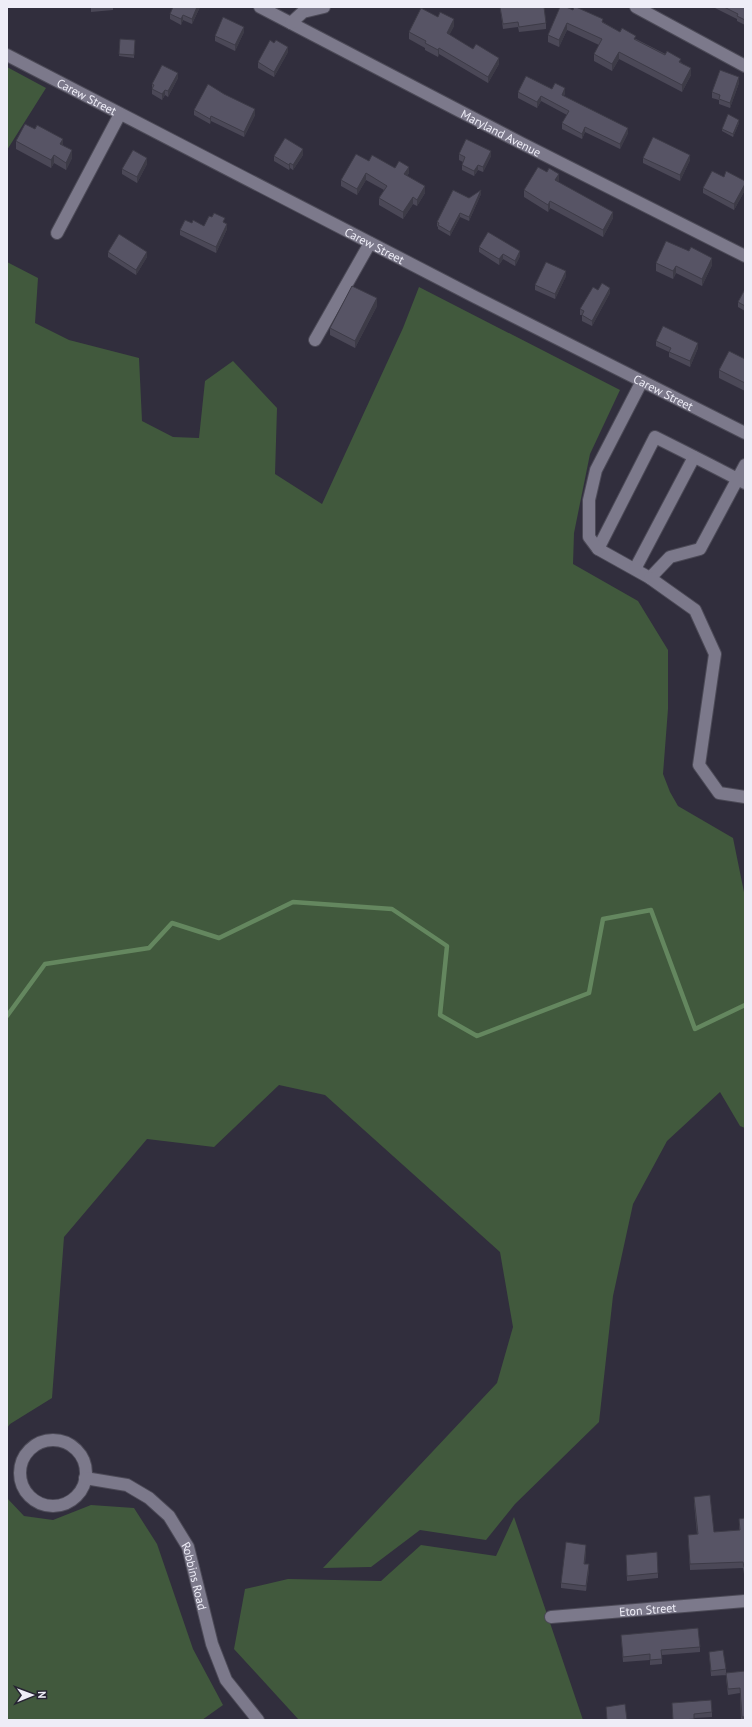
<svg xmlns="http://www.w3.org/2000/svg" width="752" height="1727" font-family="'PT Sans',sans-serif">
  <style>
    .green { fill: #41593d }
    .lines { fill: none; stroke-linecap: round; stroke-linejoin: round }
    .stream { stroke: #64875f; stroke-width: 4.5 }
    .minor-casing { stroke: #4c4a57; stroke-width: 14 }
    .minor { stroke: #7c798b; stroke-width: 12 }
    .wall { fill: #4b4857 }
    .shaded-wall { fill: #3d3b47 }
    .building { fill: #575465; stroke: #3d3b47 }
    .labels { text-anchor: middle; dominant-baseline: central; stroke-width: 3; stroke-linejoin: round; paint-order: stroke }
    .street-label { font-size: 12px; fill: #eeedf7; stroke: #272433 }
  </style>
  <rect width="100%" height="100%" fill="#312e3d"/>
  <path class="green" d="M7,67L46,88L7,150Z
    M7,262L38,278L35,323L69,340L139,358L142,421L173,437L199,438L205,381L233,361L277,408L275,474L322,504L403,328L419,287L620,390L590,454L574,533L573,564L638,601L668,650V709L663,774L670,792L678,806L733,838L745,897V1128L740,1126L720,1092L667,1141L633,1204L613,1296L599,1422L515,1504L486,1540L420,1530L371,1567L323,1568L497,1383L513,1327L500,1252L325,1095L279,1085L214,1147L147,1139L64,1237L52,1398L10,1424L7,1428Z
    M7,1498L24,1516L53,1520L91,1505L134,1508L157,1544L193,1649L223,1705L202,1720H7Z
    M514,1517L583,1720H299L234,1649L245,1589L288,1579L381,1581L421,1545L496,1556Z"/>
  <g class="lines">
    <path class="stream" d="M7,1016L45,964L149,948L172,923L219,938L293,902L392,909L447,946L440,1015L477,1036L589,993L603,919L651,910L695,1029L745,1005"/>
    <defs>
      <g id="minor">
        <path id="s1" d="M260,7L521,143L745,256"/>
        <path d="M636,7L745,66"/>
        <path d="M291,23L303,12L324,7"/>
        <path id="s2" d="M7,55L475,297L745,433"/>
        <path d="M57,233L120,114"/>
        <path d="M315,340L370,243"/>
        <path d="M745,465L700,549L670,557L650,578L598,549L655,437C685,452 715,467 745,483"/>
        <path d="M598,549L589,537V500L596,470L642,381"/>
        <path d="M635,569L694,457"/>
        <path d="M650,578L695,610L715,654L699,765L719,793L745,797"/>
        <circle cx="53" cy="1473" r="33"/>
        <path id="s3" d="M85,1478L127,1485L149,1498L169,1516L188,1547L212,1644L226,1680L258,1720"/>
        <path id="s4" d="M551,1617L745,1601"/>
      </g>
    </defs>
    <use href="#minor" class="minor-casing"/>
    <use href="#minor" class="minor"/>
  </g>
  <path class="wall" d="M91,7H113V10L91,12Z
    M200,7L192,24L183,20L181,25L170,19V14Z
    M500,7L546,23V29L519,32L518,27L503,29Z
    M560,7L603,22L620,32L636,39L681,62L691,75L682,92L619,59L612,71L594,61V54L599,45L567,30L559,47L548,42V35Z
    M713,7H745V25L737,21V19Z
    M454,26L449,35L499,64L488,83L439,54L438,57L425,50V48L409,39V32Z
    M244,32L235,51L215,41V36Z
    M120,39L135,40L134,58L119,56Z
    M288,52L274,77L258,68V62Z
    M178,78L168,97L165,95L162,100L152,94V84Z
    M739,83L730,108L719,104V100L712,98V92Z
    M518,92L565,93L564,96L628,133L620,149L585,132L582,139L562,129V123L567,115L541,101L537,108L518,98Z
    M194,110L255,115L244,137L211,121L210,124L194,115Z
    M739,123L733,137L722,131V129Z
    M16,141L63,145L72,158L66,170L54,163L51,168L16,149Z
    M459,154L491,156L483,172L478,170L474,176L462,170V165L463,162L459,160Z
    M303,155L293,170L290,168L289,170L274,161V156Z
    M643,158L690,160L680,181L643,163Z
    M369,161L395,168L409,173L407,176L425,193L417,206L413,204L403,219L379,205V198L384,190L366,180L357,195L341,186V180Z
    M147,164L137,183L122,174V169Z
    M724,177L745,181V190L734,210L703,193V188Z
    M559,180L558,182L613,218L603,237L550,208L548,212L524,197V190Z
    M481,194L469,221L460,217L450,236L438,229V227L437,226V222L469,198Z
    M192,223L204,226L225,223L227,229L216,253L180,235V230Z
    M479,247L520,256L515,266L503,259L499,265L479,252Z
    M108,252L147,257L136,275L108,257Z
    M656,263L712,265L702,286L676,273L673,279L656,271Z
    M566,276L555,299L535,290V285Z
    M745,289V311L738,307V302Z
    M598,290L610,293L592,326L582,321V315H580V309Z
    M377,306L355,348L330,335V328Z
    M656,341L698,348L690,367L669,357V352L656,346Z
    M745,359V391L719,378V370Z
    M694,1497L714,1532L739,1530V1519L745,1518V1574H744L743,1568L690,1570L688,1535L697,1534L694,1503Z
    M586,1550L585,1564L589,1570L586,1591L561,1588V1583Z
    M626,1555L658,1573V1578L627,1581Z
    M621,1635L700,1647V1652L662,1655V1664L650,1665V1660L623,1662Z
    M709,1652L726,1669V1675L711,1676Z
    M745,1671V1720H741L740,1693L728,1695L726,1678V1673Z
    M672,1703L712,1712V1717L694,1718V1720H673Z"/>
  <path class="shaded-wall" d="M197,7H200L192,24V19Z
    M183,15V20L181,25V19Z
    M454,19V26L447,40V33Z
    M567,23V30L559,47V40Z
    M244,27V32L235,51V45Z
    M288,47V52L274,77V72Z
    M439,48V54L438,57V50Z
    M619,52V59L612,71V64Z
    M499,58V64L488,83V77Z
    M691,68V75L682,92V85Z
    M178,73V78L168,97V91Z
    M739,77V83L730,108V103Z
    M565,88V93L562,100V95Z
    M165,90V95L162,100V94Z
    M541,96V101L537,108V102Z
    M255,109V115L244,137V132Z
    M211,116V121L210,124V119Z
    M739,120V123L733,137V134Z
    M585,127V132L582,139V134Z
    M628,128V133L620,149V144Z
    M63,139V147L60,144Z
    M303,149V155L293,170V165Z
    M72,150V158L66,170V163Z
    M491,151V156L483,172V167Z
    M54,155V163L51,168V160Z
    M690,155V160L680,181V175Z
    M147,158V164L137,183V177Z
    M290,163V168L289,170V165Z
    M478,165V170L474,176V171Z
    M409,167V173L404,181V174Z
    M366,173V180L357,195V189Z
    M559,174V180L555,187V180Z
    M745,184V190L734,210V204Z
    M425,186V193L417,206V200Z
    M481,190V194L469,221V217Z
    M413,197V204L403,219V212Z
    M550,201V208L548,212V205Z
    M613,212V218L603,237V230Z
    M460,213V217L450,236V232Z
    M227,224V229L216,253V247Z
    M520,251V256L515,266V261Z
    M147,252V257L136,275V270Z
    M503,254V259L499,265V259Z
    M712,258V265L702,286V279Z
    M676,266V273L673,279V271Z
    M566,271V276L555,299V294Z
    M610,288V293L592,326V321Z
    M377,298V306L355,348V341Z
    M698,343V348L690,367V361Z
    M586,1545V1550L584,1569V1564Z
    M589,1564V1570L586,1591V1586Z"/>
  <path class="building" d="M173,7H197L192,19L183,15L181,19L170,14Z
    M500,7H544L546,23L519,27L518,22L503,24Z
    M560,7H566L573,10L574,7H576L603,19L602,22L620,32L622,28L636,36L634,39L665,55L667,51L681,59L679,62L691,68L682,85L619,52L612,64L594,54L602,39L567,23L559,40L548,35Z
    M724,7H745V20L737,16L738,14Z
    M421,8L438,17L440,12L454,19L447,33L473,49L476,44L499,58L488,77L439,48L438,50L425,43L426,41L409,32Z
    M223,17L244,27L235,45L215,36Z
    M120,39L135,40L134,55L119,54Z
    M270,40L274,43L276,40L288,47L274,72L258,62Z
    M162,65L178,73L168,91L165,90L162,94L152,89L154,85L152,84Z
    M720,70L739,77L730,103L719,99L720,95L712,92Z
    M526,76L552,89L555,83L565,88L562,95L628,128L620,144L585,127L582,134L562,123L569,111L541,96L537,102L518,92Z
    M208,84L224,94L255,109L244,132L211,116L210,119L194,110Z
    M728,114L739,120L733,134L722,129Z
    M25,124L35,129L37,125L63,139L60,144L72,150L66,163L54,155L51,160L16,141Z
    M653,137L690,155L680,175L643,158Z
    M285,138L303,149L293,165L290,163L289,165L274,156Z
    M466,139L491,151L483,167L478,165L474,171L462,165L465,157L459,154Z
    M133,150L147,158L137,177L122,169Z
    M356,154L369,161L372,155L395,168L399,161L409,167L404,174L425,186L417,200L413,197L403,212L379,198L387,186L366,173L357,189L341,180Z
    M538,167L547,172L549,168L559,174L555,180L613,212L603,230L550,201L548,205L524,190Z
    M712,171L724,177L726,171L745,181V184L734,204L703,188Z
    M453,190L469,198L481,190L469,217L460,213L450,232L438,225L439,223L437,222Z
    M214,213L225,218L223,222L227,224L216,247L180,230L185,220L192,223L193,220L204,226L209,216L212,217Z
    M488,232L520,251L515,261L503,254L499,259L479,247Z
    M119,234L147,252L136,270L108,252Z
    M666,241L689,251L691,247L712,258L702,279L676,266L673,271L656,263Z
    M546,262L566,271L555,294L535,285Z
    M602,283L610,288L592,321L582,315L584,311L580,309L593,287L598,290Z
    M352,286L377,298L355,341L330,328Z
    M745,289V306L738,302Z
    M663,326L698,343L690,361L669,352L671,348L656,341Z
    M729,351L745,359V383L719,370Z
    M710,1495L714,1532L740,1530L739,1519L745,1518V1567H744L743,1562L690,1564L688,1535L698,1534L694,1497Z
    M566,1542L586,1545L584,1564H589L586,1586L561,1583Z
    M657,1552L658,1573L627,1576L626,1555Z
    M698,1628L700,1647L661,1650L662,1659L650,1660V1654L623,1657L621,1635Z
    M723,1650L726,1669L711,1671L709,1652Z
    M745,1671V1717H742L740,1688L728,1689L726,1673Z
    M711,1700L712,1712L694,1714V1719L683,1720H673L672,1703Z
    M625,1704L627,1720H607L606,1707Z"/>
  <g class="labels">
    <g class="street-label">
      <text stroke="none"><textPath href="#s2" startOffset="90">Carew Street</textPath></text>
      <text stroke="none"><textPath href="#s1" startOffset="272">Maryland Avenue</textPath></text>
      <text stroke="none"><textPath href="#s2" startOffset="414">Carew Street</textPath></text>
      <text stroke="none"><textPath href="#s2" startOffset="738">Carew Street</textPath></text>
      <text stroke="none"><textPath href="#s3" startOffset="161">Robbins Road</textPath></text>
      <text stroke="none"><textPath href="#s4" startOffset="97">Eton Street</textPath></text>
    </g>
  </g>
  <rect width="752" height="1727" fill="none" stroke="#eeedf7" stroke-width="16"/>
  <g transform="translate(32 1695) rotate(89)" stroke="#272433" stroke-width="3" paint-order="stroke">
  <path d="M0-3L7 15L0 10L-7 15Z" fill="#eeedf7"/>
  <text y="-6" font-size="11" font-weight="bold" text-anchor="middle" fill="#eeedf7">N</text>
  </g>
</svg>
